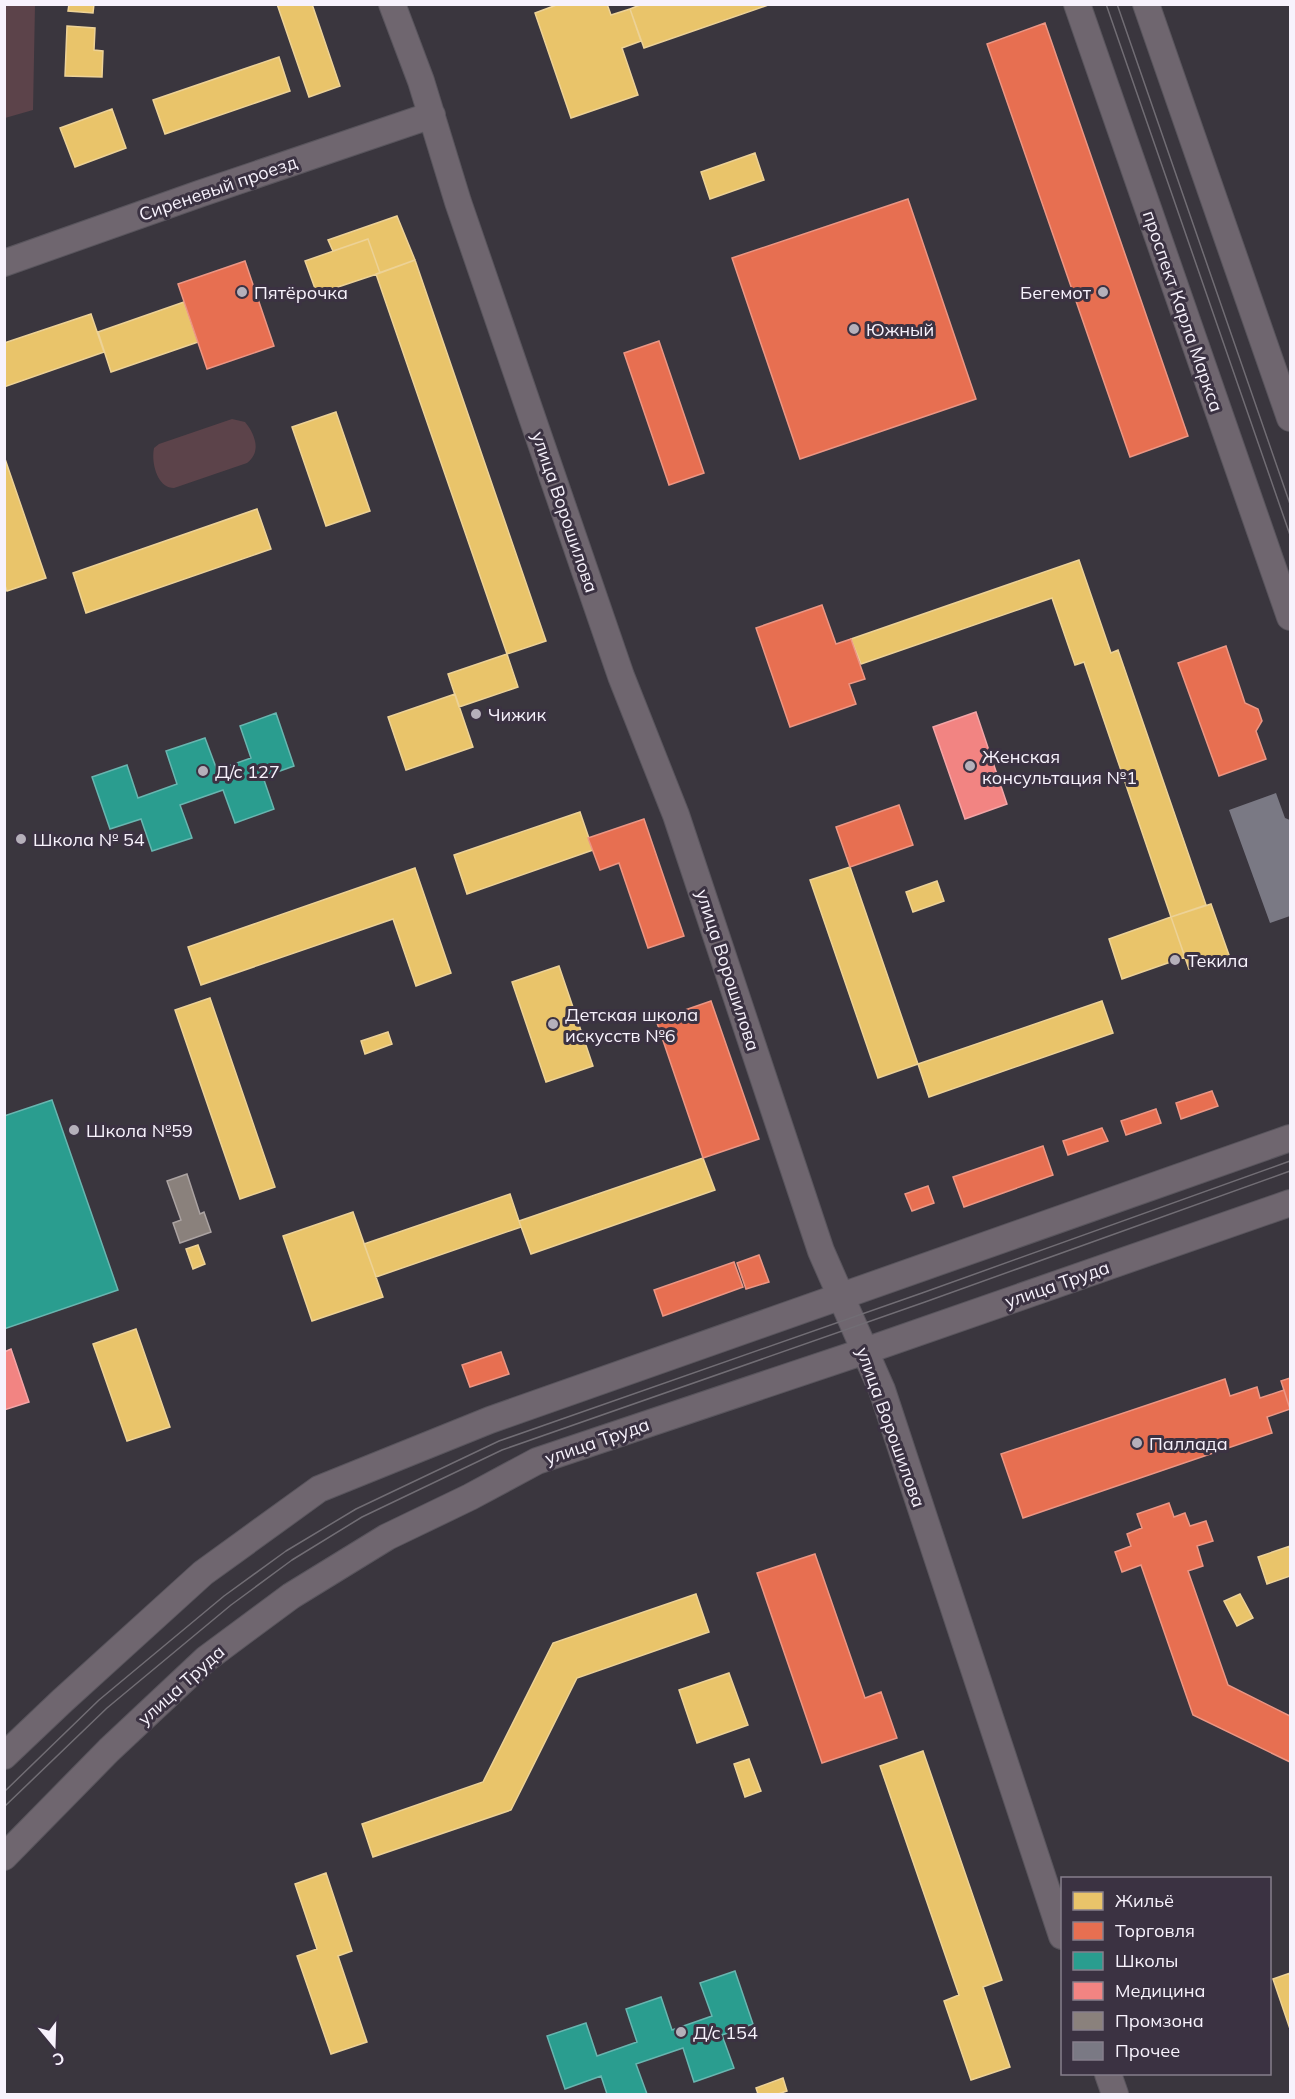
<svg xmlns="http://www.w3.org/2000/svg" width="1295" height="2099" font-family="Mulish,sans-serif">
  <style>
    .green { fill: #5c434a }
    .homes { fill: #e9c46a; stroke: #edd296; stroke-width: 1.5 }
    .shops { fill: #e76f51; stroke: #ec9684; stroke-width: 1.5 }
    .schools { fill: #2a9d8f; stroke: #68b6b0; stroke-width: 1.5 }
    .health { fill: #f28482; stroke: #f4a5a7; stroke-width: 1.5 }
    .industry { fill: #8a817c; stroke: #aba3a2; stroke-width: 1.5 }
    .building { fill: #7a7984 }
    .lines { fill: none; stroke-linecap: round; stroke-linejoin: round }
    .major-casing { stroke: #59555d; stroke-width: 28 }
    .major { stroke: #6f666f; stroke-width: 26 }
    .tram { stroke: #716d74; stroke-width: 1.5 }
    .poi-dot { fill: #b5b0ba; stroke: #3b3242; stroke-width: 2 }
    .labels { text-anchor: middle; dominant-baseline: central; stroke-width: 6; stroke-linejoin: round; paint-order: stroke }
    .street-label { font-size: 18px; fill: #f7f2fc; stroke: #3b3242 }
    .poi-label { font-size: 18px; fill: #f7f2fc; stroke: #3b3242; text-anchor: start }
  </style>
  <rect width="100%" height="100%" fill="#3a363e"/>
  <path class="green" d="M5,4L35,5L33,110L5,118Z
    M232,419L245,422C255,434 262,452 247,463L174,488C157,488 151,462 154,448L159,444Z"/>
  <path class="homes" d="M69,4H94L93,13L68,11Z
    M277,4H312L340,86L309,97Z
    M559,4H607L611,15L630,9L641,41L622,48L638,95L571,118L535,13Z
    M642,4H771L644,48L630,9Z
    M67,26L95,28L94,50L103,51L102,77L65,76Z
    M279,57L290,91L165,134L153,100Z
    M112,109L126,148L75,167L60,128Z
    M755,153L764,180L710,199L701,172Z
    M397,216L415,260L380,273L368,239L333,251L328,240Z
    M368,239L380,273L317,294L305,261Z
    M415,260L546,641L507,654L376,274Z
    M184,302L198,342L111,372L98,332Z
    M91,314L104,352L4,387V343Z
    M336,412L370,511L326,526L292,427Z
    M4,456L46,578L7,591L4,583Z
    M257,509L271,549L86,613L73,573Z
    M1079,560L1111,653L1118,650L1206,905L1171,917L1084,662L1075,665L1052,598L861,664L851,639Z
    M507,654L518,687L459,707L448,674Z
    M455,694L473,747L406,770L388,717Z
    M580,812L593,850L467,894L454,855Z
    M850,867L918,1064L878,1078L810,880Z
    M415,868L451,973L416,986L393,919L201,985L188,947Z
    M937,881L944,901L913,912L906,892Z
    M1211,904L1229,955L1189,969L1171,917Z
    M1171,917L1185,957L1122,979L1109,939Z
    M559,966L593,1066L546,1082L512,982Z
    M210,998L275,1187L240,1199L175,1010Z
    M1102,1001L1113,1033L929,1097L918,1064Z
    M388,1032L392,1044L365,1054L361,1041Z
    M703,1158L715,1190L531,1254L519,1221Z
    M510,1194L521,1227L376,1277L364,1244Z
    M353,1212L383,1297L312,1321L283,1236Z
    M198,1245L205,1264L193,1269L186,1249Z
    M136,1329L170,1427L127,1441L93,1344Z
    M1290,1546V1576L1267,1584L1258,1557Z
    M696,1594L709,1632L577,1678L511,1810L373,1857L362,1824L483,1782L553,1643Z
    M1240,1594L1253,1618L1237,1626L1224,1601Z
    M729,1673L748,1725L697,1743L679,1690Z
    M923,1751L1002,1980L983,1987L1010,2067L971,2080L944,2001L959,1995L880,1766Z
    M749,1759L761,1791L745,1797L734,1764Z
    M326,1873L352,1951L338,1956L367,2042L331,2054L297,1956L317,1949L295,1884Z
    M1290,1973V2029L1273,1979Z
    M783,2078L787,2091L778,2094H758L756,2088Z"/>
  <path class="shops" d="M1045,23L1188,436L1130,457L987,44Z
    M908,199L976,399L800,459L732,258Z
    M245,261L274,346L207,369L178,284Z
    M659,341L704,473L669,485L624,353Z
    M822,605L836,644L851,639L865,679L849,684L856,704L790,727L756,628Z
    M1226,646L1245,703L1258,709L1262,721L1256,731L1266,759L1219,776L1178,663Z
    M899,805L913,845L850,867L836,827Z
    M644,819L684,936L648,948L619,863L600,870L588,838Z
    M711,1001L759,1139L703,1158L656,1020Z
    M1212,1091L1218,1106L1181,1119L1176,1103Z
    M1156,1109L1161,1123L1126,1135L1121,1121Z
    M1102,1128L1108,1141L1068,1155L1063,1141Z
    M1043,1146L1053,1175L964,1207L953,1177Z
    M928,1186L934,1203L912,1211L905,1194Z
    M759,1255L769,1282L746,1289L737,1263Z
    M734,1262L743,1287L663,1316L654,1290Z
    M501,1352L509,1374L470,1387L462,1365Z
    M1290,1378V1409L1281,1381Z
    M1225,1379L1230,1396L1257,1387L1260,1398L1284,1390L1290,1409L1267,1417L1272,1433L1023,1518L1001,1454Z
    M1169,1503L1174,1517L1185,1513L1190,1526L1206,1521L1213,1541L1197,1546L1203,1566L1188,1571L1228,1685L1290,1716V1762L1193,1715L1141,1565L1122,1572L1115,1552L1131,1546L1127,1534L1142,1528L1137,1514Z
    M815,1554L865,1698L881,1692L897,1738L822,1763L757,1573Z"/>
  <path class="schools" d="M276,713L294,766L263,777L274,809L235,823L223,790L180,805L192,838L152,851L141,819L110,829L92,777L127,765L138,798L177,784L166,751L205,738L217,770L251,758L240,726Z
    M52,1100L118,1290L4,1329V1116Z
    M735,1971L753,2024L722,2035L734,2068L694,2082L683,2048L636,2064L647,2094H607L601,2076L565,2089L547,2036L586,2023L597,2056L637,2042L626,2009L661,1997L672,2030L712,2016L700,1983Z"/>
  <path class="health" d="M976,712L1007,804L965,819L933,727Z
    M11,1349L29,1402L4,1410V1352Z"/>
  <path class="industry" d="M187,1174L200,1214L204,1212L211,1232L180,1243L173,1223L181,1220L167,1181Z"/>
  <path class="building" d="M1276,793L1285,818L1290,820V916L1270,923L1229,810Z"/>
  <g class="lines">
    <defs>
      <path id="major" d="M392,4L421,81L458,202L621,676L676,815L821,1251L882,1390L1062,1936
        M1077,4L1290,617
        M1146,4L1290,418
        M4,263L199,194L432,115
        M4,1756L62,1701L203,1573L319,1489L490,1420L1290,1138
        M4,1857L109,1750L206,1659L291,1596L387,1537L470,1497L537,1461L865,1351L1290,1203
        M1108,2074L1115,2094"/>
    </defs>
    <use href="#major" class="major-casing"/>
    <use href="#major" class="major"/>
    <path class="tram" d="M1106,4L1290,535
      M1117,4L1290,504
      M4,1792L99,1700L224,1596L286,1551L356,1509L499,1441L922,1293L1290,1161
      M4,1807L107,1708L231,1605L292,1560L362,1517L502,1450L925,1302L1290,1171"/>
  </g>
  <g class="poi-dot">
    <circle cx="242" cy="292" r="6"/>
    <circle cx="1103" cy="292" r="6"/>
    <circle cx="854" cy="329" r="6"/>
    <circle cx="476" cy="714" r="6"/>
    <circle cx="970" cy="766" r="6"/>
    <circle cx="203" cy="771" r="6"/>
    <circle cx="21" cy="839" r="6"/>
    <circle cx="1175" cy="960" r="6"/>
    <circle cx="553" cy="1024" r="6"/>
    <circle cx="74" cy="1130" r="6"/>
    <circle cx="1137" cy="1443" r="6"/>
    <circle cx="681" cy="2032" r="6"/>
  </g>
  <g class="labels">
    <g class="street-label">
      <text transform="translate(218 188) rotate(-19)">Сиреневый проезд</text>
      <text transform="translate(1183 311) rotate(71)">проспект Карла Маркса</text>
      <text transform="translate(565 512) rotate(71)">улица Ворошилова</text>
      <text transform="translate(728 970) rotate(72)">улица Ворошилова</text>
      <text transform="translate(1057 1284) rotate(-19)">улица Труда</text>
      <text transform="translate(891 1427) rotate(70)">улица Ворошилова</text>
      <text transform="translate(597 1441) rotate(-19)">улица Труда</text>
      <text transform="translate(181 1685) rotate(-42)">улица Труда</text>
    </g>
    <g class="poi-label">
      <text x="254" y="292">Пятёрочка</text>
      <text x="1091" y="292" text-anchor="end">Бегемот</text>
      <text x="866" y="329">Южный</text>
      <text x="488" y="714">Чижик</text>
      <text x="982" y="756">Женская<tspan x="982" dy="21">консультация №1</tspan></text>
      <text x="215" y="771">Д/с 127</text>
      <text x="33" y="839">Школа № 54</text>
      <text x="1187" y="960">Текила</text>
      <text x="565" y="1014">Детская школа<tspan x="565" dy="21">искусств №6</tspan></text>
      <text x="86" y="1130">Школа №59</text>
      <text x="1149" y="1443">Паллада</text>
      <text x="693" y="2032">Д/с 154</text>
    </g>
  </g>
  <rect width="1295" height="2099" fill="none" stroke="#f7f2fc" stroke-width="12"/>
  <rect x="1061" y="1877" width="210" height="198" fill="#3b3242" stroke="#867f8c" stroke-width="1.5"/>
  <rect x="1073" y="1892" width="30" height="18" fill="#e9c46a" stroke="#867f8c" stroke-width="1.5"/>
  <text x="1115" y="1907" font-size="18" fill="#f7f2fc">Жильё</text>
  <rect x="1073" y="1922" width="30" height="18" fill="#e76f51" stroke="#867f8c" stroke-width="1.5"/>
  <text x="1115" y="1937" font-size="18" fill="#f7f2fc">Торговля</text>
  <rect x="1073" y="1952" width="30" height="18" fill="#2a9d8f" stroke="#867f8c" stroke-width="1.5"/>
  <text x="1115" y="1967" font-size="18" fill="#f7f2fc">Школы</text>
  <rect x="1073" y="1982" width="30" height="18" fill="#f28482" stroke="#867f8c" stroke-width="1.5"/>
  <text x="1115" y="1997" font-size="18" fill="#f7f2fc">Медицина</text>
  <rect x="1073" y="2012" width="30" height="18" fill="#8a817c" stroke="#867f8c" stroke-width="1.5"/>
  <text x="1115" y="2027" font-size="18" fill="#f7f2fc">Промзона</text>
  <rect x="1073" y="2042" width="30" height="18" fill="#7a7984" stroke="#867f8c" stroke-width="1.5"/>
  <text x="1115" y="2057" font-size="18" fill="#f7f2fc">Прочее</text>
  <g transform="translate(54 2045) rotate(161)" stroke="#3b3242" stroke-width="4.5" paint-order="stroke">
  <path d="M0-4.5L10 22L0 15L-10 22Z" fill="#f7f2fc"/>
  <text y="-9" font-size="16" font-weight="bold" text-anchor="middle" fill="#f7f2fc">С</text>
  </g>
</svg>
